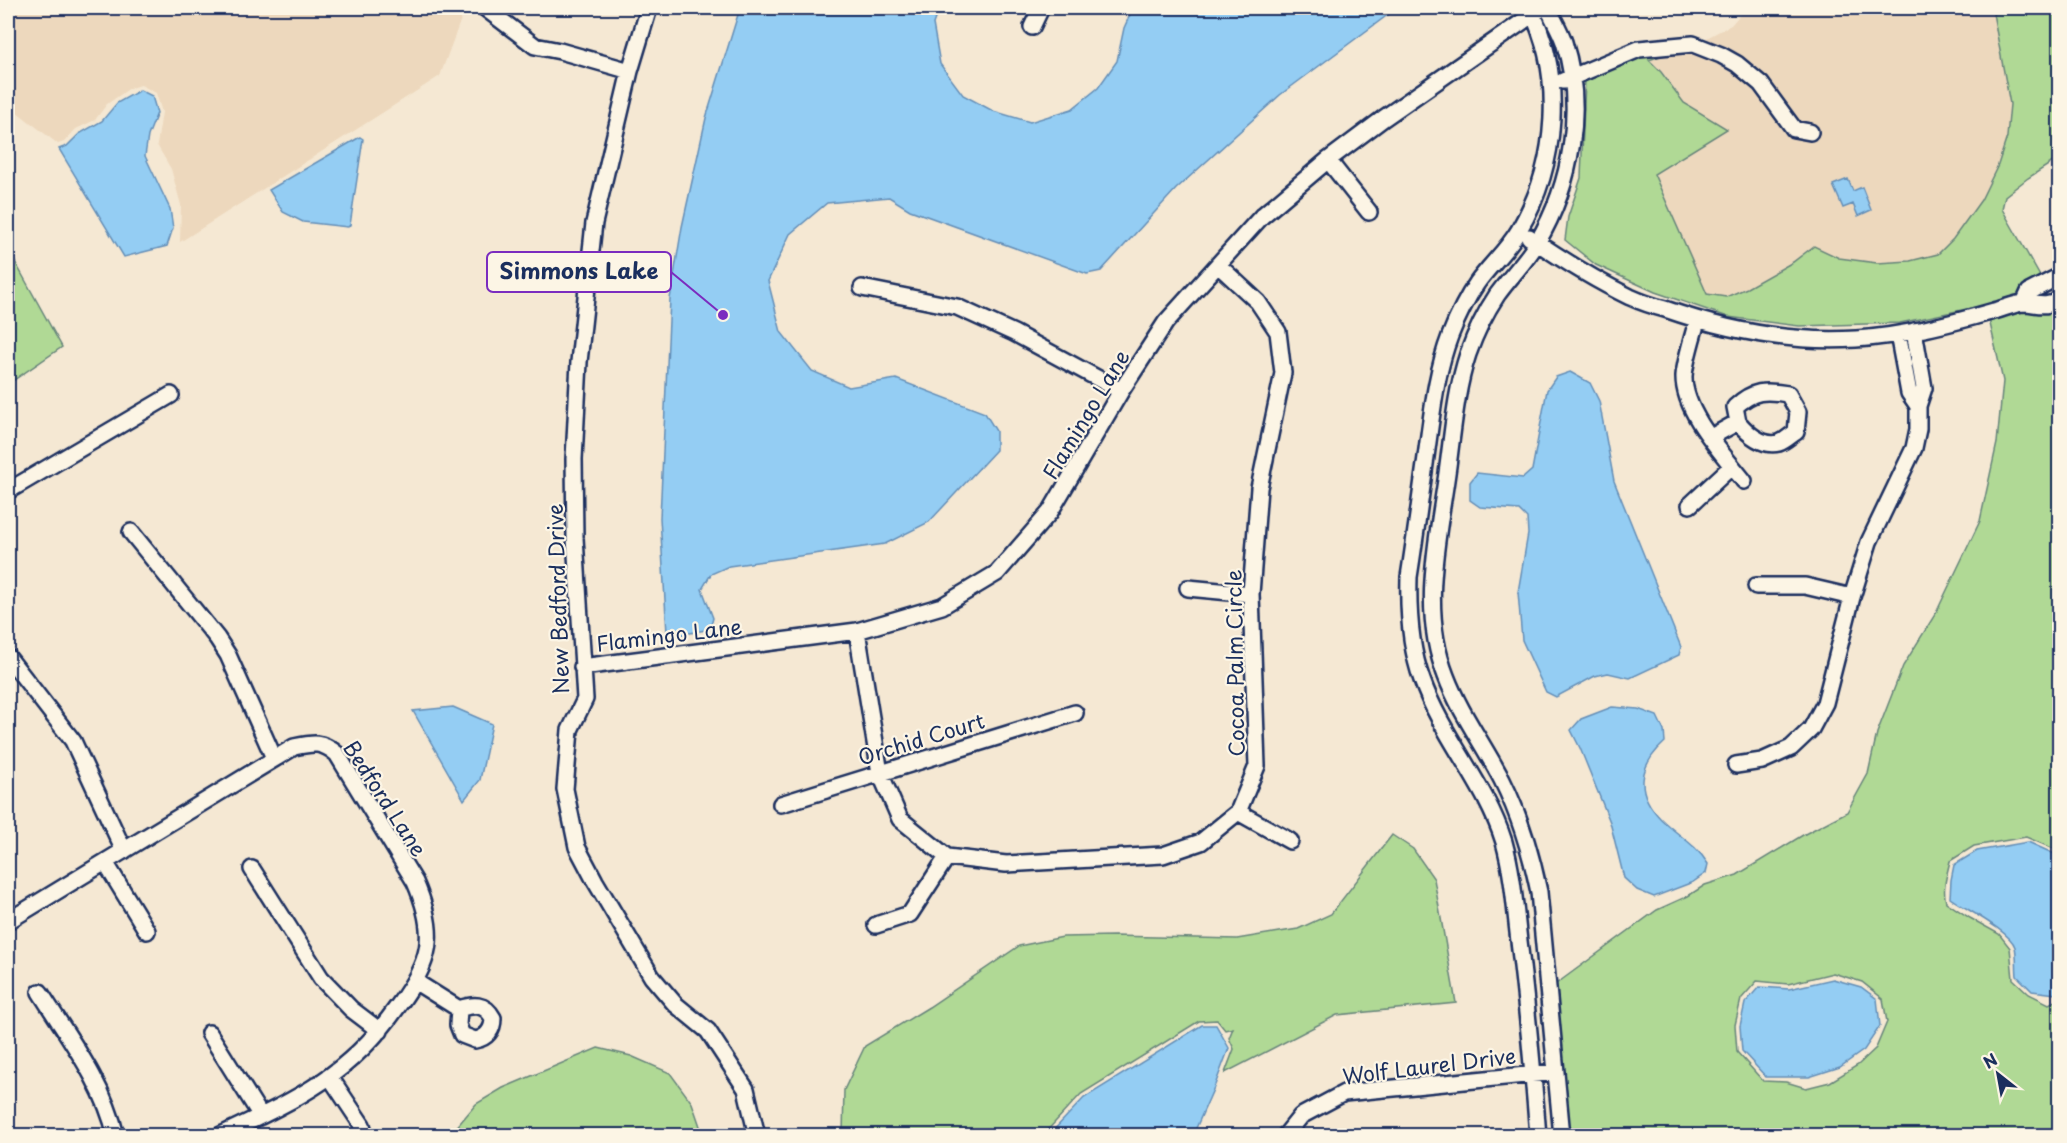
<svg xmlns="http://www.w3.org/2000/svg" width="2067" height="1143" font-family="'Playpen Sans',sans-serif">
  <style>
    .built { fill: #edd8bd }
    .green { fill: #b0d995; stroke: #66847a; stroke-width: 1.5; fill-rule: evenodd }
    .water { fill: #94cdf3; stroke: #648eb7; stroke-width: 1.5 }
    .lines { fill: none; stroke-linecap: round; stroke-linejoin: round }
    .minor-casing { stroke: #1b2f5e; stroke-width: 20 }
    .minor { stroke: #fcf5e5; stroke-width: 15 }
    .labels { text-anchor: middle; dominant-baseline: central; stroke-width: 4.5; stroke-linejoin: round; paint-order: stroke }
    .street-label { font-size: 21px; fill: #1b2f5e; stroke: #fcf5e5 }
    .leader { fill: none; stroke: #7b2cbf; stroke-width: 2 }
    .callout-dot { fill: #7b2cbf; stroke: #fcf5e5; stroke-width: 2 }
    .callout { fill: #fcf5e5; stroke: #7b2cbf; stroke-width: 2 }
    .callout-label { font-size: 22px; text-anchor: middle; font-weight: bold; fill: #1b2f5e }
  </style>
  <rect width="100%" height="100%" fill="#f5e8d3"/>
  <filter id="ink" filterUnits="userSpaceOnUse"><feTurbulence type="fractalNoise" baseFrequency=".0167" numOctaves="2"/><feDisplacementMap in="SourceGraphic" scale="12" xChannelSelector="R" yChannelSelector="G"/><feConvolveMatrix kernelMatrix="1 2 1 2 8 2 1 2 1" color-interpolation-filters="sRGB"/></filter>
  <g filter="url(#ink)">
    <path class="built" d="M8,8H465L440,76L180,242L181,205L171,169L157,145L162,112L156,93L141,85L130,88L107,104L95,120L76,129L64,142L58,144L8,105Z
      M1746,8H1992L2010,104L2007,137L1998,165L1981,200L1953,239L1938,254L1910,261L1877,263L1839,258L1814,246L1793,262L1747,288L1726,297L1707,294L1654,174L1726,129L1684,103L1661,72L1649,60L1669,53L1692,50L1719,61L1757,88L1789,132L1794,135L1815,139L1816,126L1797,123L1764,79L1739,59L1723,49L1701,41L1731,25Z"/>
    <path class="green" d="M1992,8H2059V158L2028,178L2005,196L2002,209L2041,278L2018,298L1987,307L1985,305L1900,323L1799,326L1728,317L1655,292L1596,265L1565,240L1568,217L1581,178L1585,80L1641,56L1669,53L1649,60L1661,72L1684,103L1727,129L1654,174L1707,294L1726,297L1747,288L1793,262L1814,246L1839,258L1877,263L1910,261L1938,254L1953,239L1981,200L1998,165L2007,137L2010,104Z
      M8,249L62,347L8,384Z
      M2057,308L2060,312L2059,851L2026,837L1974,846L1950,861C1947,874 1942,889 1946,902L1970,918L1999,934L2010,948L2013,979L2029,994L2049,1004L2059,999V1133L2045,1136L1570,1135L1556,984L1657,910L1688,896L1705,885L1737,875L1803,835L1847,812L1868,774L1877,733L1903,666L1936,613L1980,521L1997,443L2003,381L1989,319L2023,310L2038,313ZM1833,973L1862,982L1883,999L1887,1022L1876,1048L1858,1065L1830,1082L1806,1088L1786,1082L1763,1081L1737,1052L1735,1025L1741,999L1757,981L1788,984Z
      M1392,835L1413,849L1434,879L1456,1003L1337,1015L1225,1073L1234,1049L1229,1038L1233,1028L1225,1030L1217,1020L1199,1021L1081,1094L1043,1135H843L844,1090L865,1046L929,1007L1019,946L1063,937L1114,936L1237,939L1298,929L1331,914Z
      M598,1048L631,1056L670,1073L692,1103L703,1135H450L476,1104L503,1088Z"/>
    <path class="water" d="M740,8H939L933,24L940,64L963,95L993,111L1030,122L1072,109L1098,88L1117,61L1124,28L1133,8H1397L1280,95L1176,189L1101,271L1087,274L910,210L889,197L827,203L790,234L768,281L781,332L812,371L849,387L896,379L985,413L996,431V450L929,522L885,544L729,566L711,574L702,589L713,618L710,629L680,635L667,633L660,518L670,299L682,227L706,118Z
      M140,90L152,96L157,113L148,136L145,156L170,209L173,228L167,246L124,257L59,149L67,146L79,134L102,121L117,103Z
      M360,137L363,139L350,225L348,227L303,222L283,212L269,190Z
      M1848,179L1853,191L1862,187L1871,210L1858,216L1853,204L1843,208L1833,185Z
      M1570,372L1590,383L1599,401L1614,481L1681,647L1679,655L1630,678L1608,673L1595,676L1556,697L1546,692L1522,640L1518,592L1528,534L1527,518L1519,510L1480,507L1470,500V482L1477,473L1523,478L1532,470L1547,390L1556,377Z
      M453,707L492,724L480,780L464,800L413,711Z
      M1612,707L1638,709L1657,716L1664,731L1665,742C1639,765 1634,792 1661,819C1677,835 1696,844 1708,864L1706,873L1693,882L1654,897L1637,890L1624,878L1610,822L1580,748L1571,730L1581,719Z
      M2028,842L2059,856L2060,993L2056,994L2032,991L2017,976C2016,967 2017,955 2015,947C2010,931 1965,909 1950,898L1951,880L1954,865L1977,851Z
      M1833,979L1861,987L1877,999L1880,1026L1864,1050L1840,1067L1809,1077H1766L1742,1051L1740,1026L1745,1003L1759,987L1789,989Z
      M1202,1025H1216L1229,1048L1215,1085L1193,1135H1049L1084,1098Z"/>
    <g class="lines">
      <defs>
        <path id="minor" d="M485,8L535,46L560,51L630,71
          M649,8L630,71L594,223L579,362L574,459L575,538L585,699L570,730L565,789L577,847L595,881L652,977L675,1004L708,1031L746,1089L757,1136
          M1530,8C1564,76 1558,164 1519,230C1508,249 1490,265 1477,283C1466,299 1457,318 1450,336C1437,370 1433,406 1428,442C1422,487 1416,532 1409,577C1408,612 1410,647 1422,680C1442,737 1486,784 1504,842C1513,874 1515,908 1519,941C1527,1006 1533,1071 1538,1136
          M1548,8C1553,19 1560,30 1564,42C1585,107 1572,184 1537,243C1526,261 1510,277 1497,295C1485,313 1475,334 1468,354C1456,390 1453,429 1448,466C1439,535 1419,608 1446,676C1460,713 1484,745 1502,780C1520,816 1531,853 1539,892L1562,1136
          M1032,27L1041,8
          M1563,81L1639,49L1693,44L1721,55L1737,64L1761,84L1794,129L1810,132
          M1328,160L1369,212
          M1529,237C1561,259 1595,280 1630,297C1641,302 1653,306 1665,309C1725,330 1792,343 1856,339C1903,336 1949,324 1994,311C2003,309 2015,303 2025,303C2039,304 2045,308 2060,300
          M862,288L957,307L1014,333L1121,391
          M2024,303L2029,292L2060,276
          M1697,321C1693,336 1685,361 1684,376C1683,412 1723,454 1744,481
          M1898,334L1909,393L1918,406
          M1711,437L1738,422C1748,434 1762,447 1779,443C1785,441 1791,435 1796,432L1798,412L1788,394C1765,390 1753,390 1735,407L1738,422
          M8,491L171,395
          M1690,505L1732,466
          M131,532L217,638L228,655L274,758
          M1756,586H1805L1852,597
          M1188,588L1251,594
          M857,631L880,773L900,819L947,857L1006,864L1163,855L1201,842L1238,812L1257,766L1251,594L1259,488L1283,373L1278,332L1258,302L1218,265
          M8,657L73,741L124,851
          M582,667L857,631L942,606L997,573L1050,512L1121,391L1166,322L1262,216L1328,160L1384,118L1542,8
          M1736,765L1762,761L1791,748L1811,729L1825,703L1852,597L1869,542L1914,448L1918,429V406L1924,388L1914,331
          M781,804L1075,713
          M1238,812L1290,841
          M105,862L147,931
          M252,869L321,978L351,1009L380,1031
          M8,921L294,747C313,743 322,741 337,754L415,882C438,935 431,961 398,1006C348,1077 295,1100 219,1136
          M876,925L910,914L947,857
          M416,982L459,1009C473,1004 485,1003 493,1018C493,1030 487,1038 475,1040L462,1035L458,1025L459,1009
          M40,992C68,1037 104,1083 116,1136
          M209,1033L261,1116
          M330,1077L362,1125L365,1136
          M1285,1136L1301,1116L1344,1093L1556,1072"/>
      </defs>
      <use href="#minor" class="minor-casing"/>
      <use href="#minor" class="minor"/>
    </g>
  </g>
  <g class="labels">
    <g class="street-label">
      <text transform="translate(1085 414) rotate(-59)">Flamingo Lane</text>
      <text transform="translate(557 599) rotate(-92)">New Bedford Drive</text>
      <text transform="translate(669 634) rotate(-7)">Flamingo Lane</text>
      <text transform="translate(1234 663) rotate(-91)">Cocoa Palm Circle</text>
      <text transform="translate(921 738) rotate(-17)">Orchid Court</text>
      <text transform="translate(386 798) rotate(57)">Bedford Lane</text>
      <text transform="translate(1429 1065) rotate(-7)">Wolf Laurel Drive</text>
    </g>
  </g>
  <path class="leader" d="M723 315L671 272"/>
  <circle class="callout-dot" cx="723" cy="315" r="6"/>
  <rect class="callout" x="487" y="252" width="184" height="40" rx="6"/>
  <g class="callout-label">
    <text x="579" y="279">Simmons Lake</text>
  </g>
  <rect width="2067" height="1143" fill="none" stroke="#fcf5e5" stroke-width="30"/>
  <rect x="15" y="15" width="2037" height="1113" fill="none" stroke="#1b2f5e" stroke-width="2" filter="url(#ink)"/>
  <g transform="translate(1998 1074) rotate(329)" stroke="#fcf5e5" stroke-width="4.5" paint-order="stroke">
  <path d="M0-4.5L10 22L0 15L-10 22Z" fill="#1b2f5e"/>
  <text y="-9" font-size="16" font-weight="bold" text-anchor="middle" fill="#1b2f5e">N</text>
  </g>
</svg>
